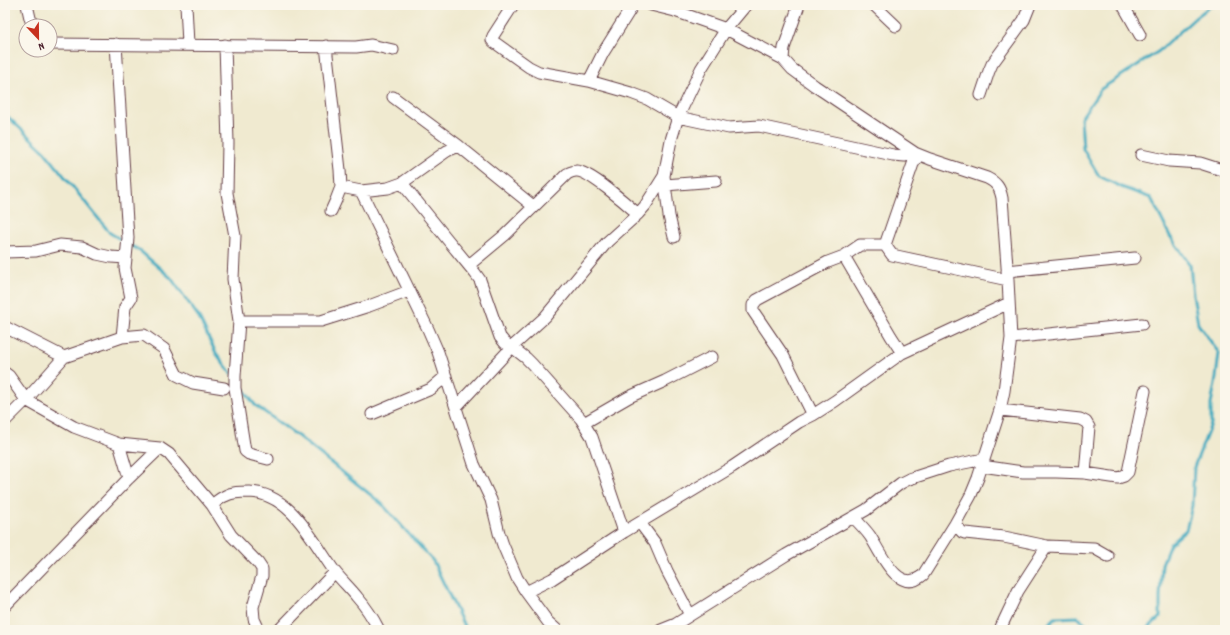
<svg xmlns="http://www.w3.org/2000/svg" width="1230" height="635" font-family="Dekko,sans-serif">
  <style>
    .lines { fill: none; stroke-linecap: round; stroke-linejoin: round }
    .stream { stroke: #41aac0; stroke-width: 3 }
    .minor-casing { stroke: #633d44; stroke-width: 13 }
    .minor { stroke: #fff; stroke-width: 11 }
  </style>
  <rect width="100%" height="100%" fill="#fbf7ec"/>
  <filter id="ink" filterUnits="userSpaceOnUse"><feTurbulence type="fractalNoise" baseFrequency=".025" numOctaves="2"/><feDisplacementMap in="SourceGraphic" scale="8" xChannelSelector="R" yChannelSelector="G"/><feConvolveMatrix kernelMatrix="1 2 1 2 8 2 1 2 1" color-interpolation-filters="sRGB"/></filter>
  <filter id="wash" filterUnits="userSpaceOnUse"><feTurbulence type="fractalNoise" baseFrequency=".012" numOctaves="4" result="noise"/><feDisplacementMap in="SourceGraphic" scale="16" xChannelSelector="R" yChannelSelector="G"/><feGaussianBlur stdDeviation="0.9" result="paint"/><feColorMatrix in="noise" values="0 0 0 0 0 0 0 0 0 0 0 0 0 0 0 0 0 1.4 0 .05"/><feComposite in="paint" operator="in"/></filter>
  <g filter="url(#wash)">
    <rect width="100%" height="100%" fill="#f0ead0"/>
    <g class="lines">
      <path class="stream" d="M5,114L44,151L110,233L125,242
        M130,245L139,250L171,278L198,316L216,353L231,373
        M238,382L255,405L299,437L382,504L433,561L466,630
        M1042,630L1055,618L1078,617L1093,630
        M1146,630L1160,617V597L1162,564L1170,544L1186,530L1192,506L1194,467L1211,424V404L1216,378L1219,353L1198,324L1193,295L1190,265L1170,236L1151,198L1121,187L1099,176L1083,149L1081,118L1101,89L1159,51L1195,18L1212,5"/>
    </g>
  </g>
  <g filter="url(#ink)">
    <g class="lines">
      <defs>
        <path id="minor" d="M27,5L30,18L33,26
          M186,5L188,44
          M513,5L493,36L492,40L494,42L529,67L539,72L589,81L631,93L647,99L678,117L729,128L759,126L893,155L905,156L915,153
          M651,5L675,11L726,29L783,59L792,69L815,86L915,153L930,159L987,178C997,183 1000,188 1002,198L1008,280L1011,338L1004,391L1000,410L978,478L971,495L955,524L923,575C898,596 881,553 870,536C865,529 859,523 853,517
          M874,5L896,26
          M1123,5L1140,35
          M50,44L356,47L371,45L393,50
          M225,45L228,143L227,193L235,236L233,279L239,321L235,376V388L245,451L249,454L268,459
          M326,46L340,170L341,187
          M783,59L784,48L799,5
          M589,81L603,53L633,5
          M981,95L989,71L992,64L1024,20L1030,5
          M393,97L459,146
          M1141,155L1169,161L1200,163L1225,171
          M402,183L447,239L475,273L480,280L500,337L505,343L512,347L526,358L532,364L581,419L592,437L624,532
          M665,185L716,181
          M361,191L428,329L438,352L474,464L491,500L499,533L503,545L517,578L526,592L548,622L557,630
          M331,211L336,200L341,187L361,191L388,188L402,183L447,151L459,146L533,206
          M674,237L669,216L664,176L671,140L678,117L701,69L726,29L746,5
          M885,245L913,164L919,155
          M5,252L36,251L60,245L82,247L97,254L111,257L126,258
          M844,256L891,336L902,353L1009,303
          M469,265L505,235L567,174C569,173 573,171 576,171C588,170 628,205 638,214L645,206L664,176
          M1007,271L1135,258
          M239,321H321L369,306L409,291
          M5,327L64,357
          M122,337L144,335L164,349L177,375L193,383L224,388
          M1011,338L1142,324
          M5,373L9,376L26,400L74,427L119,444L160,448L169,454L212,505L231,535L258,563L262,569V576L253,607L254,619L259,630
          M456,407L512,347L545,317L607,242L638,214
          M1000,410L1080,419L1086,422L1089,427L1085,473
          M372,414L431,389L446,376
          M813,415L783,355L753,311V305L757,300L828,262L844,256L860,245H885L892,255L1008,280
          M5,421L26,400L64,357L122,337L125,307L131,298L125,268L128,238L116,44
          M584,423L629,397L665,381L712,357
          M119,444L129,478
          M982,466L1023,472H1056L1085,473L1118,478L1124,476L1128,472L1145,391
          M212,505C216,502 220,498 225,496C232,492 240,492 249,492C291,493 313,542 335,572C342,581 350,588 357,597C366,607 373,618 379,630
          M640,523L655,543L667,571L690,615
          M955,524L962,532L965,533L1004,537L1047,546L1094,548L1108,556
          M526,592L552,579L624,532L732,467L799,422L813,415L835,401L902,353
          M5,606L129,478L160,448
          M1001,627L1018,591L1047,546
          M279,630L335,572
          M661,630L676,624L786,555L866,510L901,483L909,479L949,466L984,459"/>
      </defs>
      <use href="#minor" class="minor-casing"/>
      <use href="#minor" class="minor"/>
    </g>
  </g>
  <rect width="1230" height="635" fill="none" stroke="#fbf7ec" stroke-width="20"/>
  <g transform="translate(38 38) rotate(158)"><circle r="19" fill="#fbf7ec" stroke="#b4a19f"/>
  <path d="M0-3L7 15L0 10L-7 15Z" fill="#c8321e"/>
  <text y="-6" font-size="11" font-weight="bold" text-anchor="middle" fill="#4a1f2b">N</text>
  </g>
</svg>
